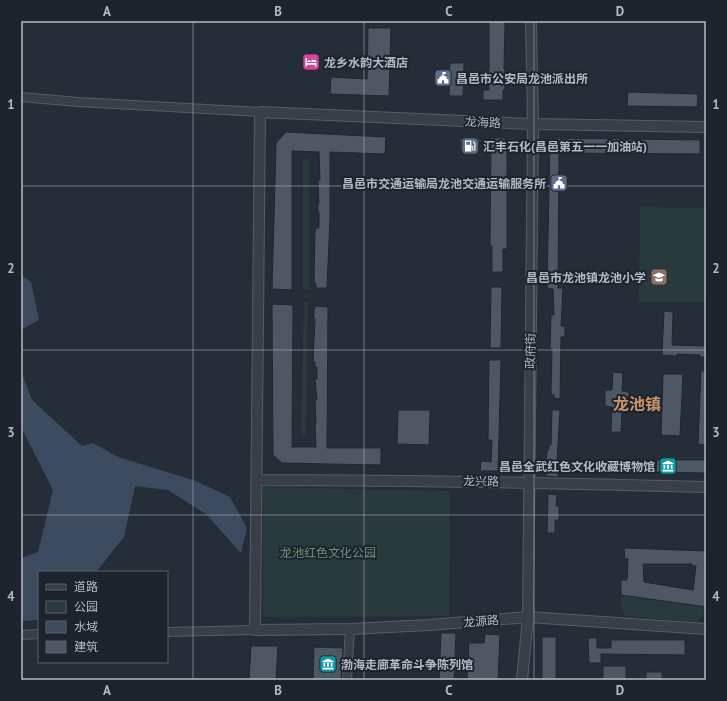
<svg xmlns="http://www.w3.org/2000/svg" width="727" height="701" font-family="'PT Sans','Noto Sans SC',sans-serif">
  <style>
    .green { fill: #283a3b }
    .water { fill: #3c4b60 }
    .building { fill: #4e5864; stroke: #202630; fill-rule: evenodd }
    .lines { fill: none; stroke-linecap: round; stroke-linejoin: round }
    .minor-casing { stroke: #565d67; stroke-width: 10 }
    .tertiary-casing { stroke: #565d67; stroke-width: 12 }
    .minor { stroke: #383f49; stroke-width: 8 }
    .tertiary { stroke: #383f49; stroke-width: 10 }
    .grid { fill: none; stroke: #b4bac5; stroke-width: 1; stroke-opacity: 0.55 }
    .labels { text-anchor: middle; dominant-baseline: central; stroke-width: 4; stroke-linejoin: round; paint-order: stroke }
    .poi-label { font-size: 12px; font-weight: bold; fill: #b4bac5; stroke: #1e242e; text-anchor: start }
    .street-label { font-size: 12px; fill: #b4bac5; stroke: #1e242e }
    .park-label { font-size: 12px; fill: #6d9376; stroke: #1e242e }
    .district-label { font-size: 16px; font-weight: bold; fill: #c8946c; stroke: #1e242e }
    .neatline { fill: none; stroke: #b4bac5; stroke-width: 1.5 }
    .grid-label { font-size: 13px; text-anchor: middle; font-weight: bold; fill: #b4bac5 }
  </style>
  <rect width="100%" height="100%" fill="#252d39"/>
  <path class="green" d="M303,159H309V289H303Z
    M640,207L706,208V302H639Z
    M304,302H308L306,436H301Z
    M263,487L450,491L449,616L263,617Z
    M621,595L704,607L703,615L697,622L626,616C620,610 621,604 621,595Z"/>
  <path class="water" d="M21,275L31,282L39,320L21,330Z
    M21,372L32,400L82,446L93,443L118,457L196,481L230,497L247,528L241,553L206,514L168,490L135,486L124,537L96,572H39V620L21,621V558L38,552L53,490L21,427Z"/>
  <path class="building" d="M489,21H505L504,69H505V90H503V100H483V90H489Z
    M368,28H391L389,96L330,94L331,77L367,79Z
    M450,63H464L463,96H449Z
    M628,92L698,94L697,107L627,106Z
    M286,132L386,137L385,154L330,152V218L327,288H316V283H314L315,231L316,228H319V212H318V203H319L318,180H320L319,152L292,151V290L272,289L276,143Z
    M460,138L480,139L479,152L460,150Z
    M491,138H505V141H507V249H503V272H492V246H490Z
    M550,138L700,140V154L559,153L558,288H563L561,326H565V337H561L560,399L554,398V395H551L552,349H550L551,315H554L553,289L547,288Z
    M491,287H502L501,348H490Z
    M272,304L293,305L292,447H316L315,423H316L315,400H317L315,379H317V367H315V362H313L315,319H314V310L315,306L328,307L327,448H381V465L282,463L273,455Z
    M664,311L673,312L672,345L706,346V357H700V355L677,354V356L662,355Z
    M489,360H501L498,471H480L481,461L491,462L492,440H488Z
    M701,371H706V445L698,444Z
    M613,372L623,373L622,391L629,392L628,413H622L621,432H611L612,407L605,406V390H612Z
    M663,374H683L680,436L661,435Z
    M398,410H430L429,445L397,444Z
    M552,410H560L557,460L603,462L602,473L558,471V477L546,476L547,450H549V445H551Z
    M657,460H706V473L656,472Z
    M548,494L557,495L556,506H559V520H555V533H547Z
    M624,548L706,551V607L621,595V580H627L628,559H625ZM643,564H692V566H696L693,590L644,582Z
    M441,633H456L454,680H439Z
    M485,634L500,635L498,680H467L469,643H484Z
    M542,637H556V680H542Z
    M588,638H597V648H611V640H685V655L601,654V663H589Z
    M251,646H278L276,680H249Z
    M314,647L343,648L341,680H313Z
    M603,666H626V680H603Z
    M646,672H662V680H646Z"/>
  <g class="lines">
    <defs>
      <path id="minor" d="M21,97L78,102L260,112
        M167,632L255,630
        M21,635L39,634
        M347,680L350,629"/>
      <path id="tertiary" d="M706,127L533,124L260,112L255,630L350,629L429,625L528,617L706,629
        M256,480C406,480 556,483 706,487
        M522,680L528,617L533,124L531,21"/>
    </defs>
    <use href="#minor" class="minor-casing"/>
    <use href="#tertiary" class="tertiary-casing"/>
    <use href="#minor" class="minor"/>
    <use href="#tertiary" class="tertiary"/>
  </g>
  <path class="grid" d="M193,21V680M364,21V680M534,21V680M21,186H706M21,350H706M21,515H706"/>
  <defs>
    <symbol id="hotel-square" viewBox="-11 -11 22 22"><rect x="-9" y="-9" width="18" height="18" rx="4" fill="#d1479c" stroke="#1e242e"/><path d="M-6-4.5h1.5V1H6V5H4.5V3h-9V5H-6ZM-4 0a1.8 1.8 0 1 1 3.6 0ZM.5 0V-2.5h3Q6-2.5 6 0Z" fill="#fff"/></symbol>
    <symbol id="civic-square" viewBox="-11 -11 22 22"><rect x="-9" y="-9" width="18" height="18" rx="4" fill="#5c6f8a" stroke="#1e242e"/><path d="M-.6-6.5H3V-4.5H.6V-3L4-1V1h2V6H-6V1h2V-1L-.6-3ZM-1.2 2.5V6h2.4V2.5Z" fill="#fff"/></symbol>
    <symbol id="fuel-square" viewBox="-11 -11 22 22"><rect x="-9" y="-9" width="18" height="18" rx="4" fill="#5c6f8a" stroke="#1e242e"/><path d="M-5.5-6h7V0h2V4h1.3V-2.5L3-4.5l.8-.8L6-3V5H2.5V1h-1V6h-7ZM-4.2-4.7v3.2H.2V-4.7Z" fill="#fff"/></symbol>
    <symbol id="school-square" viewBox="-11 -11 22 22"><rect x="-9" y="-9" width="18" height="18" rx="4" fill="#8d6e63" stroke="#1e242e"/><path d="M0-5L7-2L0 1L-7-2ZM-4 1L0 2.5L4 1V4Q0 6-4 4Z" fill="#fff"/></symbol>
    <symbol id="museum-square" viewBox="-11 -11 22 22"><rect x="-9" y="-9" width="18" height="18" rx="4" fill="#0f9aa8" stroke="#1e242e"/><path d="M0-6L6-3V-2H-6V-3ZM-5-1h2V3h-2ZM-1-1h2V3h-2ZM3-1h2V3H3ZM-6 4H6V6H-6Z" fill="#fff"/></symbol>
  </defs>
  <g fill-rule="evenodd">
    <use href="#hotel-square" x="301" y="52" width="20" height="20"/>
    <use href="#civic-square" x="433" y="68" width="20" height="20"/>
    <use href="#fuel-square" x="460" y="136" width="20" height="20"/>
    <use href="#civic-square" x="549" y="173" width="20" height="20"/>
    <use href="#school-square" x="649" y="267" width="20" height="20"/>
    <use href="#museum-square" x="658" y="456" width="20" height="20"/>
    <use href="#museum-square" x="318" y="654" width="20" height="20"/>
  </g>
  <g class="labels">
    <g class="poi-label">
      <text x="324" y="62">龙乡水韵大酒店</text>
      <text x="456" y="78">昌邑市公安局龙池派出所</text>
      <text x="483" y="146">汇丰石化(昌邑第五一一加油站)</text>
      <text x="546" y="183" text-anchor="end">昌邑市交通运输局龙池交通运输服务所</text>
      <text x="646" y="277" text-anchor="end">昌邑市龙池镇龙池小学</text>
      <text x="655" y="466" text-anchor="end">昌邑全武红色文化收藏博物馆</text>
      <text x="341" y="664">渤海走廊革命斗争陈列馆</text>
    </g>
    <g class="street-label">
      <text transform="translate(483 122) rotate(3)">龙海路</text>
      <text transform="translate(530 351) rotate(-89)">政府街</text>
      <text transform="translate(481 481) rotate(1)">龙兴路</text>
      <text transform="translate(481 621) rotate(-5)">龙源路</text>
    </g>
    <g class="park-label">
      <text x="328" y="552">龙池红色文化公园</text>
    </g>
    <g class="district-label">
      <text x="637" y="404">龙池镇</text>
    </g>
  </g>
  <rect width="727" height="701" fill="none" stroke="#1e242e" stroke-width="44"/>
  <rect x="38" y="571" width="130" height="92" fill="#1e242e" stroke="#5a606a"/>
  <rect x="46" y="584" width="20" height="6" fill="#383f49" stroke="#5a606a"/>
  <text x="74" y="591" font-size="12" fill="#b4bac5">道路</text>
  <rect x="46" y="601" width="20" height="12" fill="#283a3b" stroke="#5a606a"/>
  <text x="74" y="611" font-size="12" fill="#b4bac5">公园</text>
  <rect x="46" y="621" width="20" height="12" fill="#3c4b60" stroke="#5a606a"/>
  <text x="74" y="631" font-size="12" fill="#b4bac5">水域</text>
  <rect x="46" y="641" width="20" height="12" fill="#4e5864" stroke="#5a606a"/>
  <text x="74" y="651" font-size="12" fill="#b4bac5">建筑</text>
  <rect x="22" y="22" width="683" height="657" class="neatline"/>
  <g class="grid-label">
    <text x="107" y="16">A</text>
    <text x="278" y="16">B</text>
    <text x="449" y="16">C</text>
    <text x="620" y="16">D</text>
    <text x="11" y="109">1</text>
    <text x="716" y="109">1</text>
    <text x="11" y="273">2</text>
    <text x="716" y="273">2</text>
    <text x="11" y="437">3</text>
    <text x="716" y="437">3</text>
    <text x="11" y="601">4</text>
    <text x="716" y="601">4</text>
    <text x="107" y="695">A</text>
    <text x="278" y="695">B</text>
    <text x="449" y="695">C</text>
    <text x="620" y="695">D</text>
  </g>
</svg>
